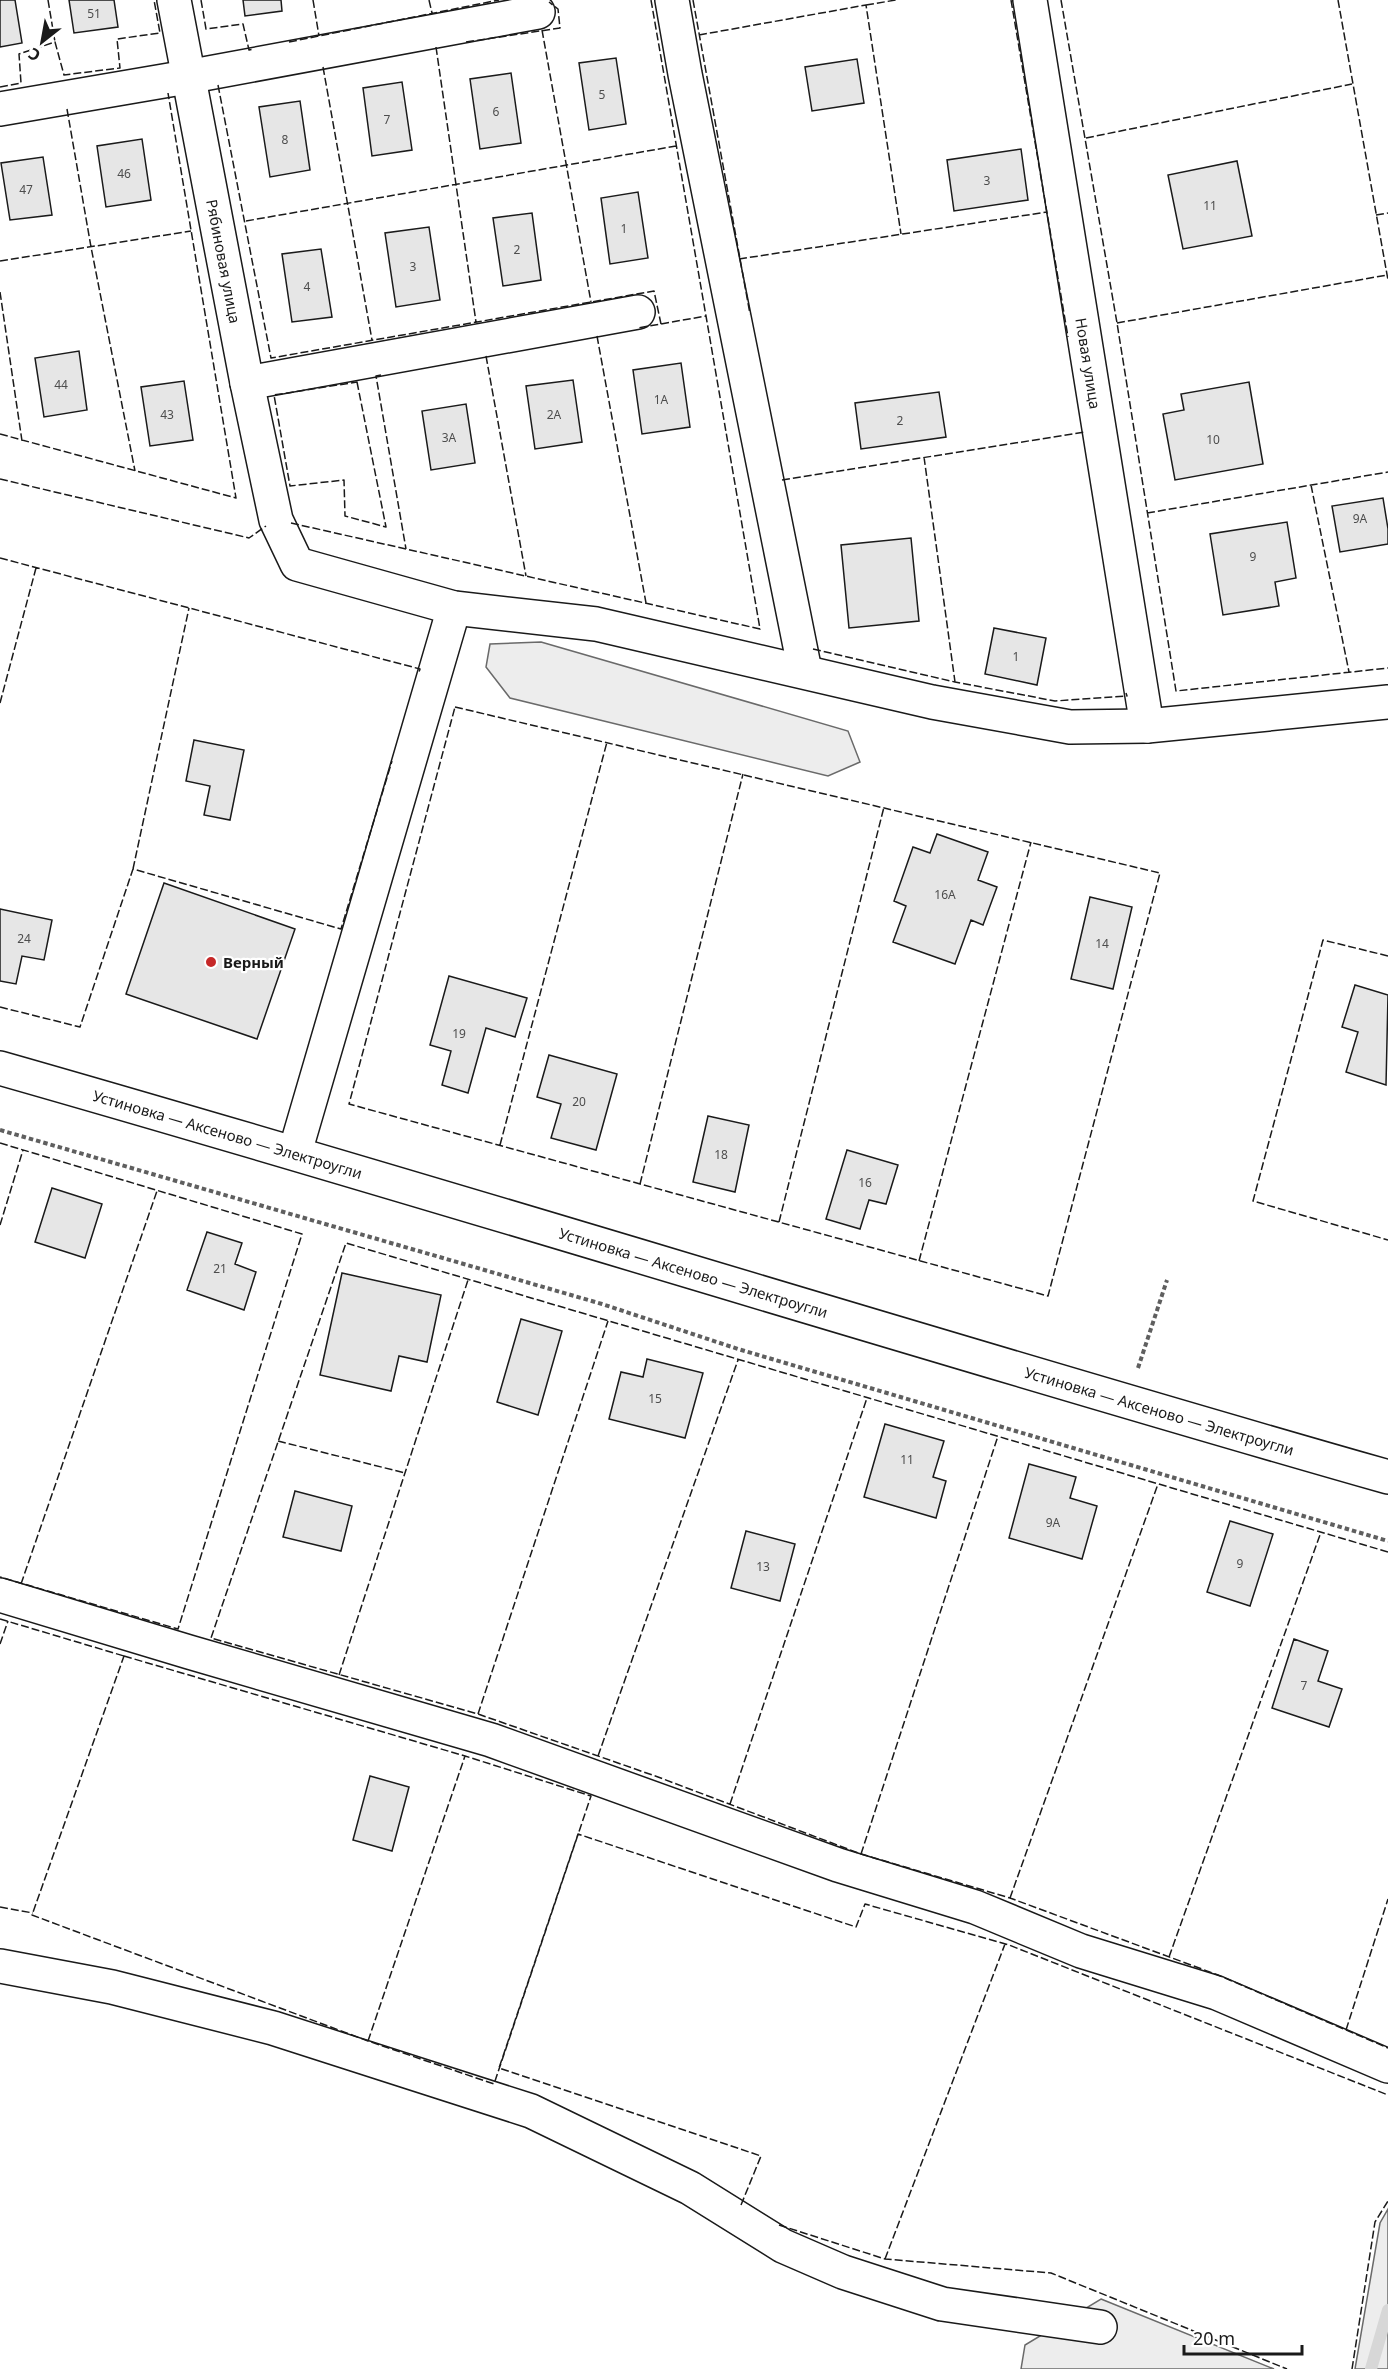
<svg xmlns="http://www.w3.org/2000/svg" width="1388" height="2369" font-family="'Noto Sans',sans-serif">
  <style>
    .built { fill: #ededed; stroke: #6a6a6a; stroke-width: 1.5 }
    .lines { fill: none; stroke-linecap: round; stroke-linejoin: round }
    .stream { stroke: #d7d7d7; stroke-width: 12 }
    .building { fill: #e6e6e6; stroke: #1a1a1a; stroke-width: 1.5 }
    .minor-casing { stroke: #1a1a1a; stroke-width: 36 }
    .major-casing { stroke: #1a1a1a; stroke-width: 36 }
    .path { stroke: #5f5f5f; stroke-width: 4; stroke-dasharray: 4.5 3; stroke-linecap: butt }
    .minor { stroke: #fff; stroke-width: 33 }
    .major { stroke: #fff; stroke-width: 33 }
    .fence { stroke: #1a1a1a; stroke-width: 1.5; stroke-dasharray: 8 3; stroke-linecap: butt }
    .poi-dot { fill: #c62828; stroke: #fff; stroke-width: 2 }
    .labels { text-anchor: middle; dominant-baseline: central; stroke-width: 4.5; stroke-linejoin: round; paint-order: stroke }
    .number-label { font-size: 12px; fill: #4d4d4d }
    .street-label { font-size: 15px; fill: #1a1a1a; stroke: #fff }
    .poi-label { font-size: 15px; font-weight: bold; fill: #1a1a1a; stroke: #fff; text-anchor: start }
  </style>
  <rect width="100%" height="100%" fill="#fff"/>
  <path class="built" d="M541,642L848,731L860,762L828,776L510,698L486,667L490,644Z
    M1388,2209V2369H1355L1380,2223Z
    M1101,2299L1274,2369H1021L1025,2345Z"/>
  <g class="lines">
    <path class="stream" d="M1371,2369L1388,2310"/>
  </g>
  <path class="building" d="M0,0H15L22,43L0,47Z
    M69,0H114L118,27L74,33Z
    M243,0H281L282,11L245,16Z
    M616,58L626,124L589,130L579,63Z
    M857,59L864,103L812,111L805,67Z
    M511,73L521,143L480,149L470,79Z
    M402,82L412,150L372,156L363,88Z
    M300,101L310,170L270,177L259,107Z
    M142,139L151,200L106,207L97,146Z
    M1021,149L1028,200L954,211L947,160Z
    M43,157L52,215L10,220L1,163Z
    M1237,161L1252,236L1183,249L1168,175Z
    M638,192L648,258L610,264L601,198Z
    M532,213L541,280L503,286L493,218Z
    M429,227L440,300L396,307L385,233Z
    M321,249L332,317L292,322L282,254Z
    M79,351L87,410L44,417L35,358Z
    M681,363L690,427L642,434L633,370Z
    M573,380L582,442L535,449L526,386Z
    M184,381L193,440L150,446L141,387Z
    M1249,382L1263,464L1175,480L1163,414L1184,410L1181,394Z
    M939,392L946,437L861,449L855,403Z
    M466,404L475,463L431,470L422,411Z
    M1383,498L1388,529V544L1340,552L1332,506Z
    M1287,522L1296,578L1275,582L1279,606L1223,615L1210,534Z
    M911,538L919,621L849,628L841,545Z
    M994,628L1046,638L1037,685L985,674Z
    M194,740L244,750L230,820L204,815L210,786L186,781Z
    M937,834L988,852L978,880L997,887L983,925L971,920L955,964L893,942L906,906L894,901L913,847L930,853Z
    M164,883L295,929L257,1039L126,994Z
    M1090,897L1132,907L1113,989L1071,979Z
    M0,909L52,920L44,960L22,956L16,984L0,981Z
    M449,976L527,998L515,1037L486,1028L468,1093L442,1085L451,1051L430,1045Z
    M1355,985L1388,995L1386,1085L1346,1072L1358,1032L1342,1027Z
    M549,1055L617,1074L596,1150L551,1138L561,1104L537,1097Z
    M708,1116L749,1125L735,1192L693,1182Z
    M847,1150L898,1165L886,1204L869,1200L860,1229L826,1219Z
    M52,1188L102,1204L85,1258L35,1242Z
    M207,1232L242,1243L235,1264L256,1272L244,1310L187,1290Z
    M342,1273L441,1295L427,1362L399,1356L391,1391L320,1375Z
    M521,1319L562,1331L538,1415L497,1402Z
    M647,1359L703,1373L685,1438L609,1419L621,1372L643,1377Z
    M885,1424L944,1441L933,1477L946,1481L936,1518L864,1497Z
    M1029,1464L1076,1477L1070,1498L1097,1506L1082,1559L1009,1538Z
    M295,1491L352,1506L341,1551L283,1537Z
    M1230,1521L1273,1534L1250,1606L1207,1592Z
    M746,1531L795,1544L780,1601L731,1588Z
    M1294,1639L1328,1651L1318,1681L1342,1689L1329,1727L1272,1708Z
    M370,1776L409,1787L392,1851L353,1840Z"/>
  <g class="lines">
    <defs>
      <g id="minor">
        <path id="s1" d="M174,0L247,383L276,520L297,564L454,608L596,624L932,702L1070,727L1147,726L1388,702"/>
        <path d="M672,0L685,74L805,671"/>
        <path id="s2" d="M1030,0L1147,726"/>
        <path d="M0,109L187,77L538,12"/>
        <path d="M247,383L638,312"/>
        <path d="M295,1152L454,608"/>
        <path d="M0,1595L189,1652L491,1740L838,1865L975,1907L1081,1951L1217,1993L1388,2066"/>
        <path d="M0,1966L112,1987L273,2028L531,2111L690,2188L783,2246L843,2272L942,2304L1100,2327"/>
      </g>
      <g id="major">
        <path id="s3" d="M0,1068C464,1200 924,1345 1388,1477"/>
      </g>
    </defs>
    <use href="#minor" class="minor-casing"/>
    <use href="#major" class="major-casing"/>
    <path class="path" d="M0,1130L602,1304L738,1349L1388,1541
      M1138,1368L1167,1280"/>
    <use href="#minor" class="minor"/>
    <use href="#major" class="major"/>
    <path class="fence" d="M48,0L55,42
      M201,0L206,29L243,24L249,50L254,49
      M313,0L319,36
      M429,0L432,13
      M651,0L706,316
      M693,0L750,314
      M1011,0L1068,337
      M1061,0L1117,323L1176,691L1388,668
      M1338,0L1388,280
      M866,5L896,0
      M542,30L591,302
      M699,35L866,5L901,234
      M289,42L499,0
      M466,42L560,28L558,9L549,2
      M436,47L476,322
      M323,67L372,340
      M218,85L271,358L654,291L661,324
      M0,87L21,83L19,54L55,42L64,75L120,68L117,39L160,33L154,0
      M67,109L91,247L135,471
      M1086,138L1352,84
      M1376,215L1388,213
      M246,221L676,146
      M739,259L1047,212
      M0,261L191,231
      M0,292L22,441
      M1117,323L1387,275
      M597,336L646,603
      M486,356L526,576
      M381,375L376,376L406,549
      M357,382L386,527L345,516L344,480L290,486L274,395Z
      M0,434L236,498L168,93
      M924,457L955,682
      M0,479L249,538L266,526
      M782,480L1085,432
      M1311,485L1349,672
      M1147,513L1388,472
      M291,523L760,629L706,316L638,328
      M0,558L420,669L419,672
      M813,649L955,682L1055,701L1127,696L1126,693
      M0,703L36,568
      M455,707L1160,873L1048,1296L349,1104Z
      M133,869L189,608
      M1388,956L1323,940L1253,1201L1388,1240
      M0,1007L80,1027L133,869L341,929L392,761
      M0,1143L302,1234L178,1629L0,1577
      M500,1145L607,742
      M640,1184L743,774
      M779,1222L884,807
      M0,1225L23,1150
      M919,1261L1031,842
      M278,1441L405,1473
      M1388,1552L346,1243L211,1638L478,1714L658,1777L861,1854L1010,1898L1218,1975L1388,2048
      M21,1584L157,1191
      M0,1619L124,1656
      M0,1644L8,1621
      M124,1656L465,1756L591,1796L494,2084L368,2041L32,1915Z
      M339,1675L468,1280
      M478,1714L608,1321
      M598,1756L738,1360
      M730,1804L867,1398
      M861,1854L998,1436
      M1010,1898L1158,1484
      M0,1907L33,1913
      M1169,1957L1321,1532
      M1346,2030L1388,1899
      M368,2041L465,1756
      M741,2205L761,2156L499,2068L578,1834L856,1927L865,1904L1009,1945L1388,2095
      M779,2225L885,2259L1051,2273L1287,2369
      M885,2259L1005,1944
      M1352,2369L1375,2222L1388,2201"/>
  </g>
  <circle class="poi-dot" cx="211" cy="962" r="6"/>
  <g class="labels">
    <g class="number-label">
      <text x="94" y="13">51</text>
      <text x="602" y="94">5</text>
      <text x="496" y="111">6</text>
      <text x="387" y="119">7</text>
      <text x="285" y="139">8</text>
      <text x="124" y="173">46</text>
      <text x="987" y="180">3</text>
      <text x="26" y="189">47</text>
      <text x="1210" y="205">11</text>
      <text x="624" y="228">1</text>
      <text x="517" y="249">2</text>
      <text x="413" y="266">3</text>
      <text x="307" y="286">4</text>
      <text x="61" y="384">44</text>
      <text x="661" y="399">1А</text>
      <text x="167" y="414">43</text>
      <text x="554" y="414">2А</text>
      <text x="900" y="420">2</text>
      <text x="449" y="437">3А</text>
      <text x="1213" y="439">10</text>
      <text x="1360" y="518">9А</text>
      <text x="1253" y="556">9</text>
      <text x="1016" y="656">1</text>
      <text x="945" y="894">16А</text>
      <text x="24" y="938">24</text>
      <text x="1102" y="943">14</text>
      <text x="459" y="1033">19</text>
      <text x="579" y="1101">20</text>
      <text x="721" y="1154">18</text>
      <text x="865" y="1182">16</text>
      <text x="220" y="1268">21</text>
      <text x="655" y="1398">15</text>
      <text x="907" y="1459">11</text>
      <text x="1053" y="1522">9А</text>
      <text x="1240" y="1563">9</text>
      <text x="763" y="1566">13</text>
      <text x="1304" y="1685">7</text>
    </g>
    <g class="street-label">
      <text stroke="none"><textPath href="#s1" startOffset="266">Рябиновая улица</textPath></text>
      <text stroke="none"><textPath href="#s2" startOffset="368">Новая улица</textPath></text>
      <text stroke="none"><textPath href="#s3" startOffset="237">Устиновка — Аксеново — Электроугли</textPath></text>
      <text stroke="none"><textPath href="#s3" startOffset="723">Устиновка — Аксеново — Электроугли</textPath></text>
      <text stroke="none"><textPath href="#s3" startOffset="1209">Устиновка — Аксеново — Электроугли</textPath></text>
    </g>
    <g class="poi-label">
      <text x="223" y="962">Верный</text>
    </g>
  </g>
  <g transform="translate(42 42) rotate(211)" stroke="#ffffff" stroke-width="4.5" paint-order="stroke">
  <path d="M0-4.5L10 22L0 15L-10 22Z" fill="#1a1a1a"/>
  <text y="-9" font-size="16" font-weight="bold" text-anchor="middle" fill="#1a1a1a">С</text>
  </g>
  <path d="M1184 2345v9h118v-9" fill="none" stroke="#1a1a1a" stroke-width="3"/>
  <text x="1193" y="2345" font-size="18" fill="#1a1a1a" stroke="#ffffff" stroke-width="4.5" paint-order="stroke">20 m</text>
</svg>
